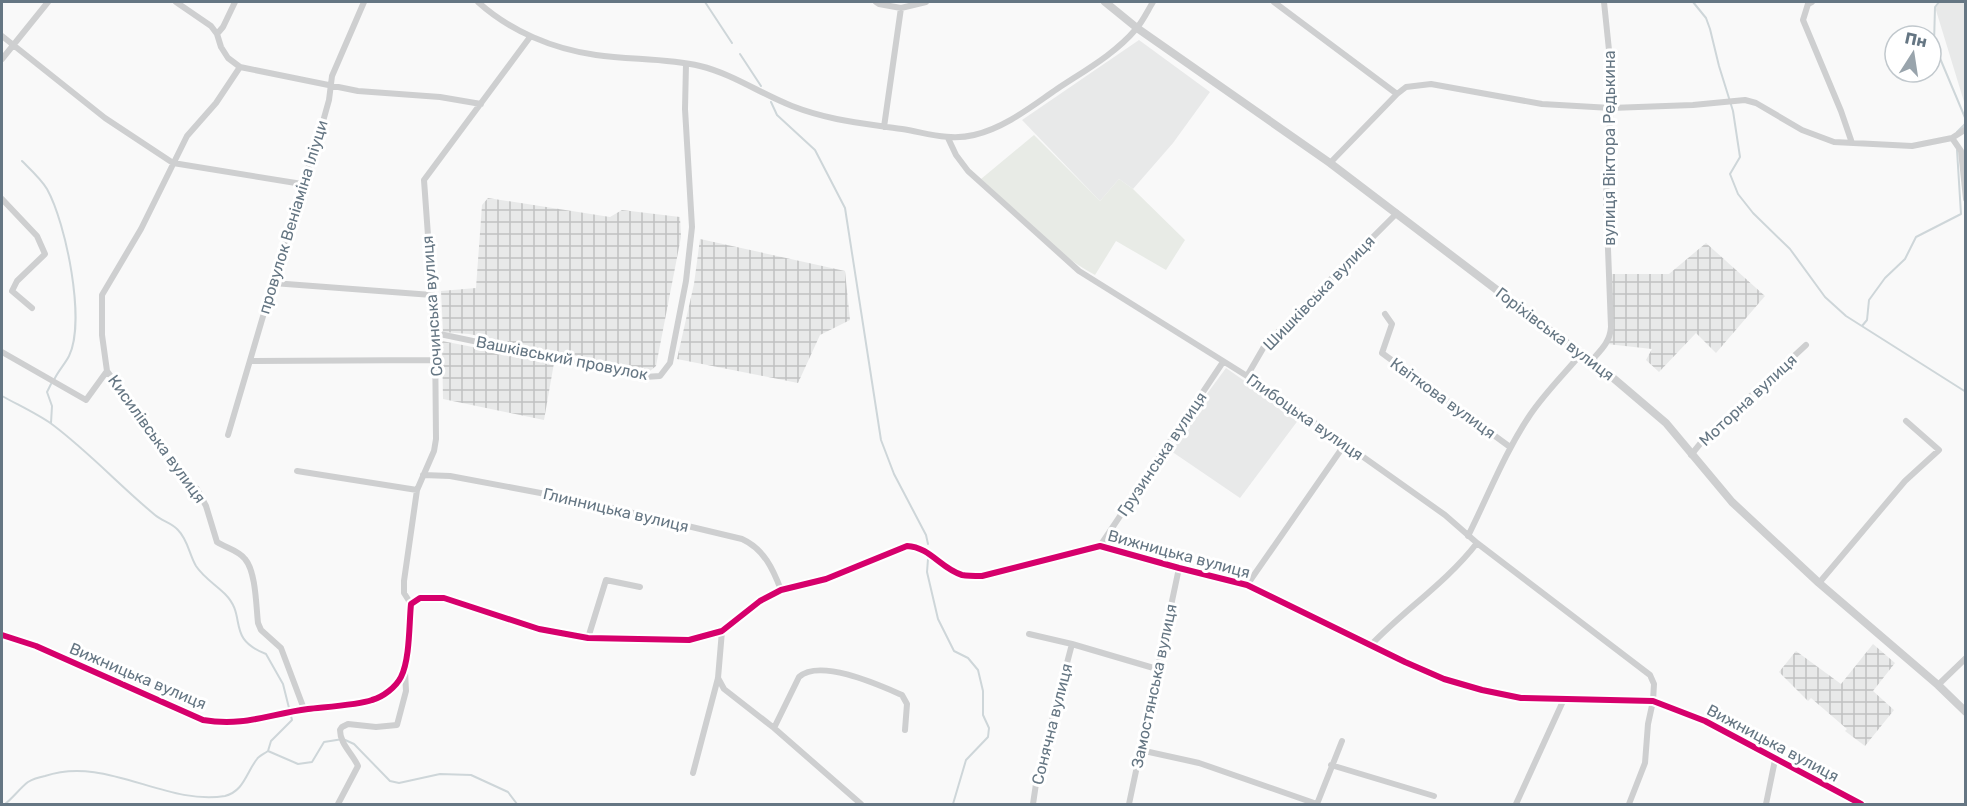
<svg xmlns="http://www.w3.org/2000/svg" width="1967" height="806" font-family="Rubik,sans-serif">
  <style>
    .built { fill: #e8e9e9 }
    .industrial { fill: url(#industrial-grid) }
    .park { fill: #e8ebe6 }
    .lines { fill: none; stroke-linecap: round; stroke-linejoin: round }
    .stream { stroke: #ced6d9; stroke-width: 2 }
    .minor { stroke: #cecfd0; stroke-width: 6 }
    .tertiary { stroke: #cecfd0; stroke-width: 8 }
    .cycleway-casing { stroke: #fff; stroke-width: 10 }
    .cycleway { stroke: #d6006c; stroke-width: 6 }
    .labels { text-anchor: middle; dominant-baseline: central; stroke-width: 6; stroke-linejoin: round; paint-order: stroke }
    .street-label { font-size: 16px; fill: #657683; stroke: #fff }
  </style>
  <defs>
    <pattern id="industrial-grid" width="8" height="8" patternUnits="userSpaceOnUse" patternTransform="scale(1.5)"><rect width="8" height="8" fill="#e8e9e9"/><path d="M0 4h8M4 0v8" fill="none" stroke="#c0c1c2"/></pattern>
  </defs>
  <rect width="100%" height="100%" fill="#f9f9f9"/>
  <path class="built" d="M1938,2H1965V105L1935,7Z
    M1139,40L1210,92L1173,143L1133,189L1119,179L1100,201L1022,120Z
    M1226,368L1299,419L1240,498L1171,451L1198,406Z"/>
  <path class="industrial" d="M488,198L610,217L622,210L680,217L681,237L656,366L650,371L469,334L443,332L441,291L476,288L482,205Z
    M700,239L845,271L850,320L820,335L798,383L677,359L694,284Z
    M1706,243L1765,296L1716,353L1696,333L1659,372L1646,360L1652,349L1607,344L1610,338L1611,274H1669Z
    M442,341L554,363L544,420L443,399Z
    M1873,644L1895,663L1873,691L1894,710L1865,746L1845,731L1847,729L1811,698L1808,701L1779,672L1796,651L1841,684Z"/>
  <path class="park" d="M1034,135L1100,201L1119,179L1133,189L1185,240L1166,270L1116,241L1095,275C1052,252 1017,212 981,179Z"/>
  <g class="lines">
    <path class="stream" d="M705,2L732,43
      M1693,2L1706,18L1710,29L1719,66L1733,111L1740,157L1730,174L1738,194L1753,213L1790,249L1825,297L1846,316L1966,392
      M1939,2L1935,7L1934,44L1966,120
      M740,54L761,86
      M771,102L777,115L815,150L845,208L881,440L894,474L926,535L928,544
      M1957,132L1966,123
      M22,161C31,170 41,179 47,189C66,223 86,321 69,356C65,364 58,371 54,380
      M1862,326L1867,320L1869,300L1885,278L1905,259L1916,237L1961,214L1957,150
      M2,396C18,405 38,414 53,425C90,453 120,486 155,515C162,521 172,523 178,530C188,540 189,554 196,566C203,577 216,585 225,594C248,617 225,638 266,654L283,684L292,720L271,741L268,751
      M51,423L52,406L47,392L51,384
      M928,559L927,572L938,619L954,651L968,658L978,670L983,691V715L989,728L988,737L966,760L953,804
      M5,804C13,798 20,788 28,782C33,779 40,777 45,776C106,755 165,806 225,796C244,791 246,773 257,759C259,756 264,754 268,751L298,764L312,762L324,742L343,739L354,744L390,781L399,783L440,774L471,775L508,792L517,804"/>
    <path class="minor" d="M176,2L211,26L217,34L221,47L228,58L240,67L358,91L440,97L481,104
      M478,2C510,31 553,49 596,55C631,60 666,58 700,66C733,74 761,94 792,106C831,121 862,123 902,129C927,133 949,141 974,135C1005,128 1032,106 1057,89C1084,71 1115,54 1136,29C1143,21 1148,10 1153,2
      M876,2L879,4L901,8L926,2
      M1274,2L1397,94
      M1812,2L1808,4L1803,20L1841,111L1852,143
      M217,34L223,27L235,2
      M2,36L105,118L173,163L302,184
      M2,59L48,2
      M240,67L216,103L187,136L141,229L102,295V335L107,371L151,431L171,464L197,489L206,506L217,542C226,548 238,550 245,559C256,572 256,605 258,623L261,630L281,648L304,709
      M884,127L901,8
      M948,138L956,155L968,171L1079,271L1247,376L1345,444L1445,515L1477,543L1650,675L1654,684L1653,701L1648,724L1645,763L1629,804
      M1952,138L1961,151L1966,199
      M1330,163L1397,94L1406,87L1431,84L1542,104L1611,108L1693,105L1745,100L1756,103L1802,130L1834,142L1912,146L1952,138L1966,129
      M2,199L37,236L45,254L17,281L12,291L32,308
      M273,283L432,295
      M1385,314L1392,324L1382,353L1510,447
      M435,333L645,377L660,376L670,363L686,281L692,227L685,109L686,64
      M2,352L86,400L107,371
      M1592,360C1601,350 1610,342 1611,327L1606,197L1612,79L1604,2
      M250,361L436,360
      M1247,376L1265,345L1397,213
      M228,435L302,184L315,150L329,100L332,76L364,2
      M1691,455L1704,439L1806,345
      M297,471L417,490
      M423,475L450,476L583,501L742,539C764,549 773,569 781,590
      M1468,536C1488,496 1505,452 1530,415C1544,394 1564,374 1581,354
      M1100,546L1223,362
      M1819,583L1905,481L1939,450L1906,421
      M1247,585L1345,444
      M411,604L404,593V581L417,490L434,451L436,439L435,333L424,180L530,37
      M1029,634L1072,644
      M2,635L36,646L203,720C244,727 269,714 308,709C325,707 358,705 372,700C383,697 396,687 401,677C410,659 409,624 411,604L420,598H444L539,629L588,638L689,640L722,631L760,601L781,590L826,579L907,546C930,547 941,569 962,575C968,576 976,576 982,576L1100,546L1179,568L1247,585L1405,662L1444,679L1482,690L1521,698L1653,701L1705,721L1861,804
      M588,638L606,580L640,587
      M1370,646C1404,610 1446,583 1477,543
      M718,678L724,689L774,728L861,804
      M1938,685L1966,658
      M774,728L799,677C820,658 879,685 902,695L907,704L905,730
      M1140,750L1199,763L1317,804
      M1331,765L1434,796
      M693,773L718,678L722,631
      M338,804L358,766C352,753 340,744 340,730L342,727L348,724L376,727L397,725L406,691L405,671
      M1033,804L1037,777L1072,644L1157,669
      M1129,804L1179,568
      M1317,804L1342,741
      M1516,804L1564,699
      M1766,804L1775,760"/>
    <path class="tertiary" d="M1105,2L1137,28L1330,163L1581,354L1592,360L1666,423L1732,502L1819,583L1938,685L1966,712"/>
    <defs>
      <path id="cycleway" d="M2,635L36,646L203,720C244,727 269,714 308,709C325,707 358,705 372,700C383,697 396,687 401,677C410,659 409,624 411,604L420,598H444L539,629L588,638L689,640L722,631L760,601L781,590L826,579L907,546C930,547 941,569 962,575C968,576 976,576 982,576L1100,546L1179,568L1247,585L1405,662L1444,679L1482,690L1521,698L1653,701L1705,721L1861,804"/>
    </defs>
    <use href="#cycleway" class="cycleway-casing"/>
    <use href="#cycleway" class="cycleway"/>
  </g>
  <g class="labels">
    <g class="street-label">
      <text transform="translate(1609 148) rotate(-90)">вулиця Віктора Редькина</text>
      <text transform="translate(293 217) rotate(-73)">провулок Веніаміна Іліуци</text>
      <text transform="translate(1319 293) rotate(-46)">Шишківська вулиця</text>
      <text transform="translate(432 306) rotate(-94)">Сочинська вулиця</text>
      <text transform="translate(1555 334) rotate(37)">Горіхівська вулиця</text>
      <text transform="translate(562 358) rotate(11)">Вашківський провулок</text>
      <text transform="translate(1443 398) rotate(36)">Квіткова вулиця</text>
      <text transform="translate(1748 400) rotate(-43)">Моторна вулиця</text>
      <text transform="translate(1305 417) rotate(35)">Глибоцька вулиця</text>
      <text transform="translate(157 439) rotate(54)">Кисилівська вулиця</text>
      <text transform="translate(1162 454) rotate(-56)">Грузинська вулиця</text>
      <text transform="translate(616 510) rotate(13)">Глинницька вулиця</text>
      <text transform="translate(1179 554) rotate(15)">Вижницька вулиця</text>
      <text transform="translate(138 676) rotate(23)">Вижницька вулиця</text>
      <text transform="translate(1154 686) rotate(-78)">Замостянська вулиця</text>
      <text transform="translate(1052 724) rotate(-76)">Сонячна вулиця</text>
      <text transform="translate(1773 743) rotate(28)">Вижницька вулиця</text>
    </g>
  </g>
  <rect width="1967" height="806" fill="none" stroke="#657683" stroke-width="6"/>
  <g transform="translate(1913 54) rotate(12)"><circle r="28" fill="#ffffff" stroke="#c1c8cd" stroke-width="1.5"/>
  <path d="M0-4.5L10 22L0 15L-10 22Z" fill="#99a4ac"/>
  <text y="-9" font-size="16" font-weight="bold" text-anchor="middle" fill="#657683">Пн</text>
  </g>
</svg>
